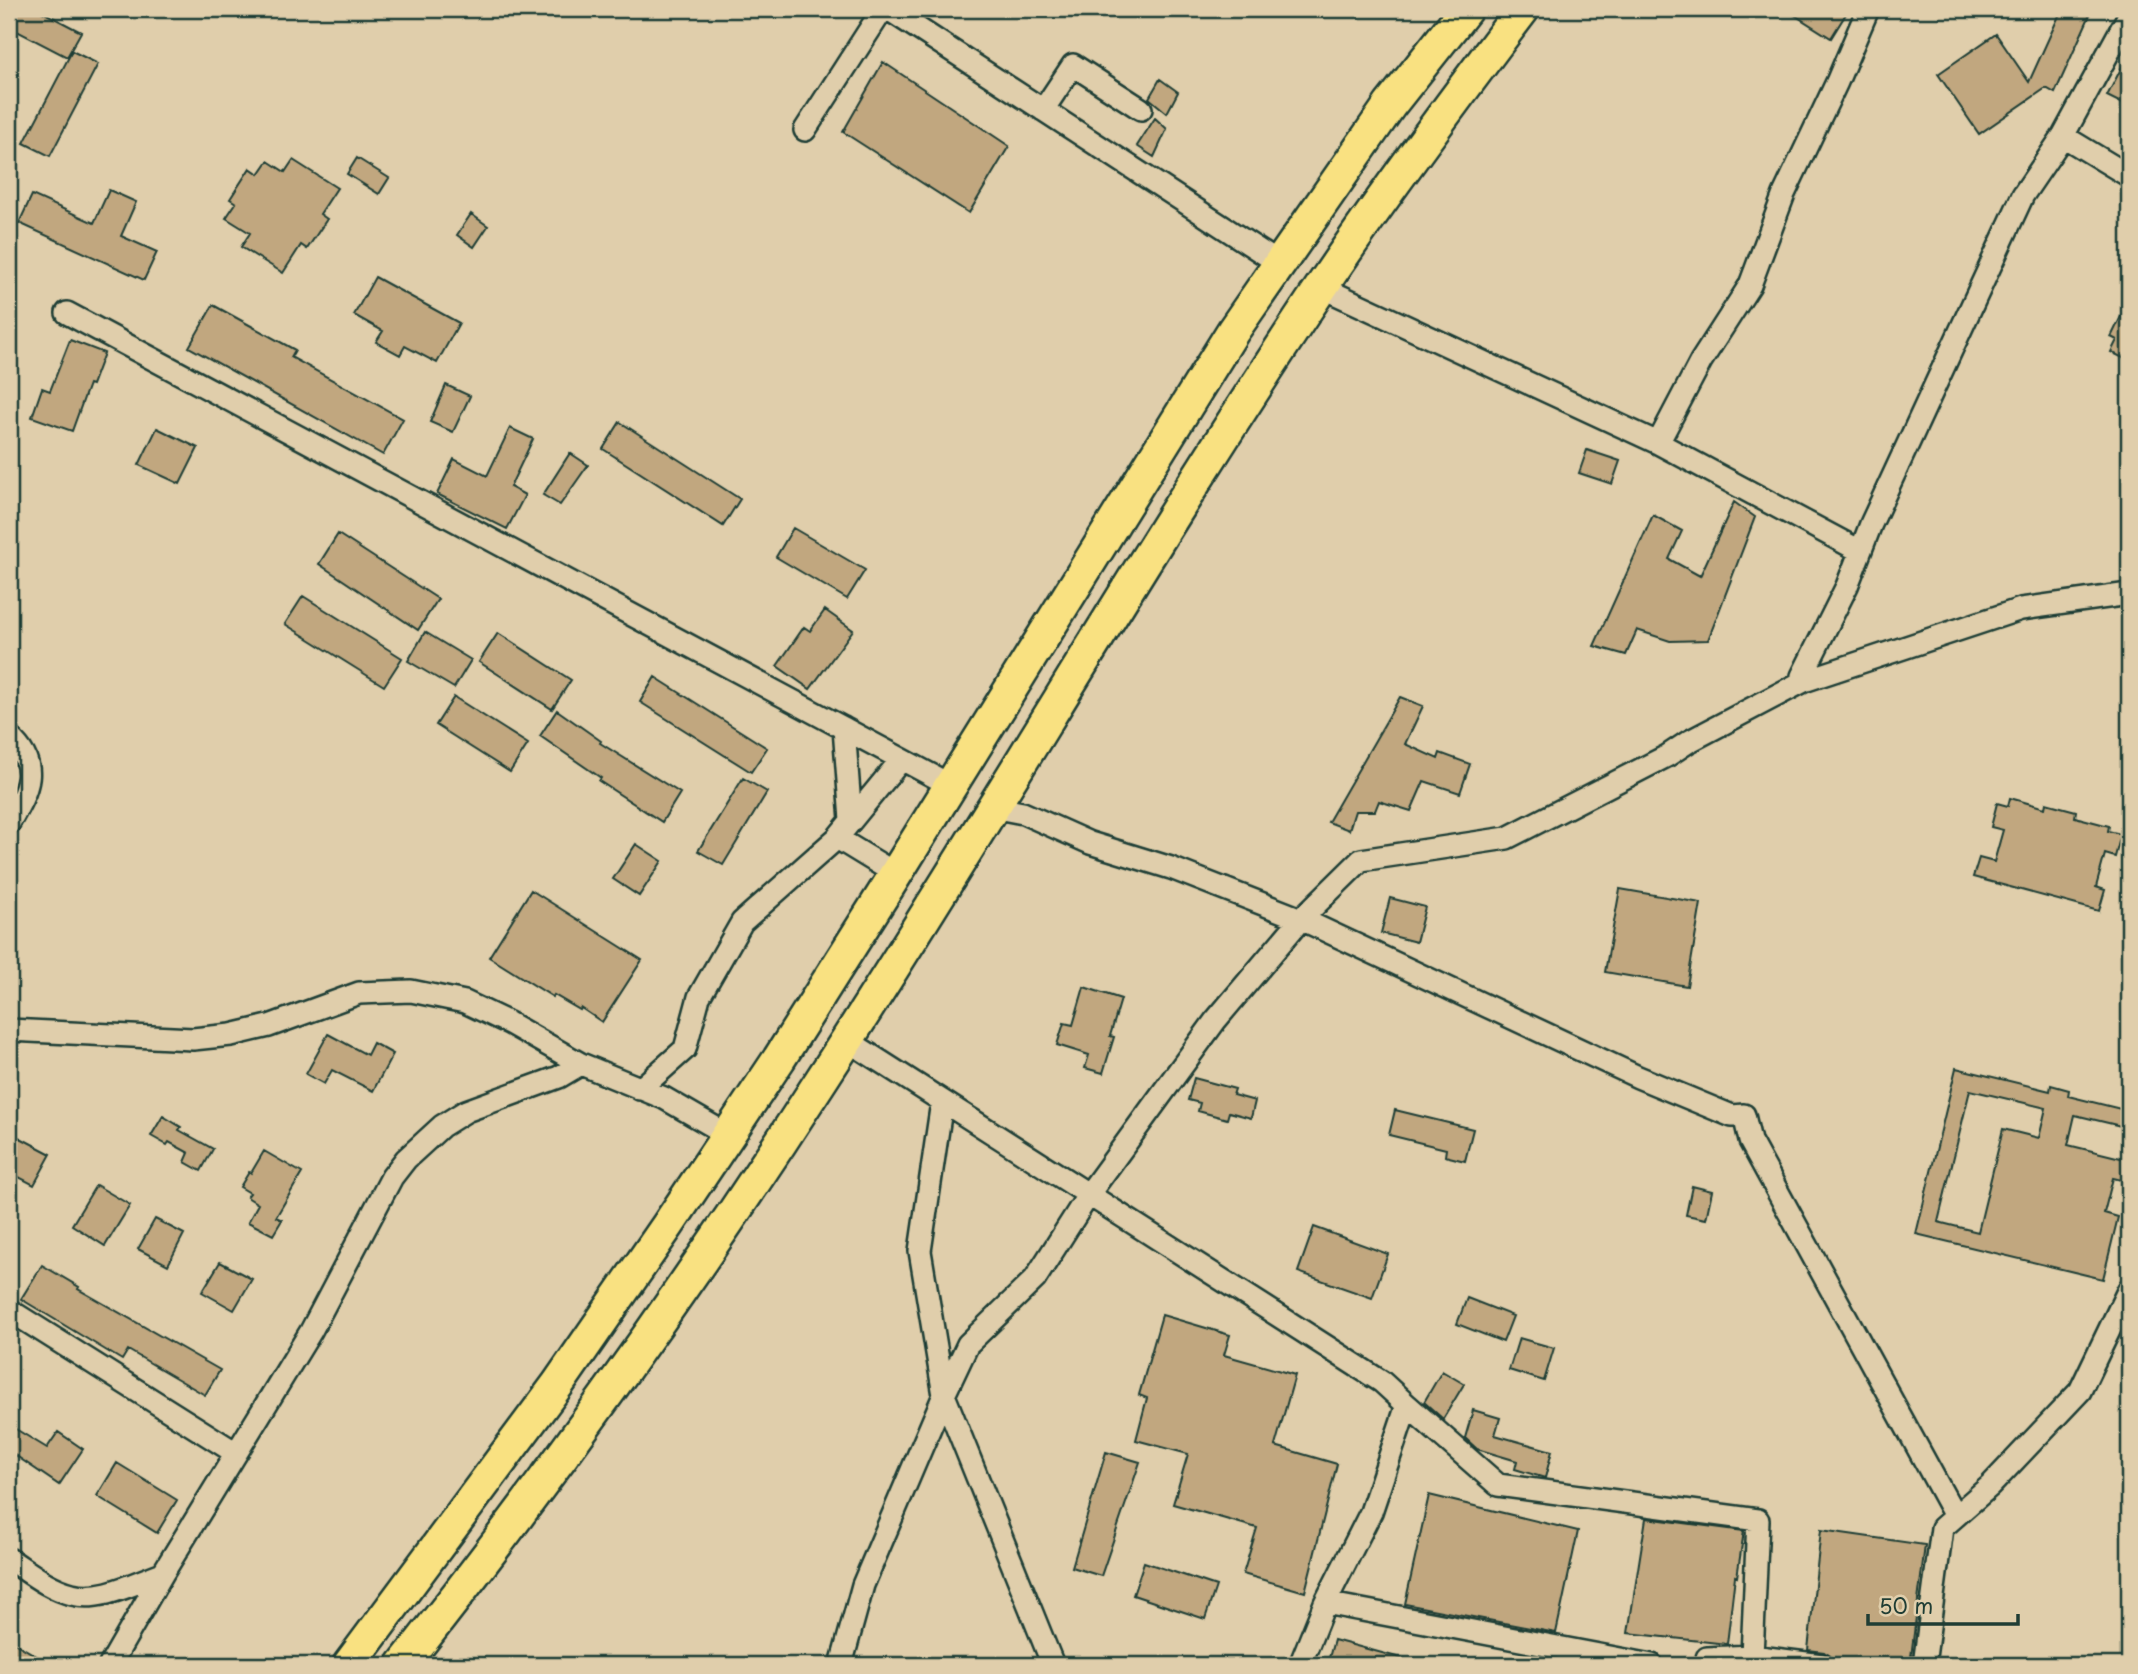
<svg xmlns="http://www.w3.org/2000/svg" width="2138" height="1674" font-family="'Playpen Sans',sans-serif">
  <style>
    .building { fill: #c1a77f; stroke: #1f3d34; stroke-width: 2; fill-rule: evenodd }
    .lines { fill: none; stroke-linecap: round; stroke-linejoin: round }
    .minor-casing { stroke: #1f3d34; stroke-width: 26 }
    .highway-casing { stroke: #1f3d34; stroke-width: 37 }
    .minor { stroke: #e0ceab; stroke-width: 21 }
    .highway { stroke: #f9e181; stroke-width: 32 }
  </style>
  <rect width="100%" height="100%" fill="#e0ceab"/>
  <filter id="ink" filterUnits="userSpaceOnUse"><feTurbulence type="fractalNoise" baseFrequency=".0143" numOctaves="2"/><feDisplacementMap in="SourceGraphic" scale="14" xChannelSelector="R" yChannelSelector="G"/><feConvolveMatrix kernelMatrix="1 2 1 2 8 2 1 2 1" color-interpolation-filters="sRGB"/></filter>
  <g filter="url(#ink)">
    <path class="building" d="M9,9H37L81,32L67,57L9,27Z
      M1785,9H1849L1831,38Z
      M2062,9H2076L2090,15L2055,93L2046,88L1979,134L1938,74L1996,34L2029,82Z
      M72,51L98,64L50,156L24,143Z
      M2129,53V107L2107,96Z
      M883,62L1009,146L969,213L843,132Z
      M1160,79L1178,92L1167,113L1149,98Z
      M1155,118L1167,129L1154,157L1137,146Z
      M357,158L389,178L379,194L347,174Z
      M293,160L337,188L320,214L327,219L307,249L301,245L283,273L241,247L250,233L226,218L236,203L230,199L250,168L259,174L268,161L285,172Z
      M109,190L136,202L121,236L157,252L144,280L19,223L32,195L94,223Z
      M471,214L488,226L474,247L457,235Z
      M375,277L459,323L437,363L405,346L400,355L376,342L383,331L354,315Z
      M2129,300V361L2111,352L2117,340L2111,337Z
      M213,305L295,350L291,357L403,419L383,455L189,347Z
      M70,340L104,353L92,385L89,384L72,431L32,417L42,388L50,391Z
      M446,385L470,396L453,432L430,422Z
      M620,422L740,499L723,526L603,449Z
      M157,428L198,448L180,484L139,465Z
      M510,428L533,439L510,487L525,495L507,529L437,494L454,459L487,476Z
      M1587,450L1620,461L1612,484L1579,473Z
      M570,453L588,465L560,505L543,495Z
      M1734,502L1755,517L1708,640L1670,641L1637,630L1626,655L1594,646L1653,515L1682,531L1669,559L1700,576Z
      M793,528L865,570L847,599L776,557Z
      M338,534L438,599L418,630L319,564Z
      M303,596L402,658L384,686L285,624Z
      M825,610L853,630L810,689L777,666L804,627L810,631Z
      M425,632L471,660L454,688L408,661Z
      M498,633L571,680L552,709L479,662Z
      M655,677L767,748L751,772L640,702Z
      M454,697L528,744L510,772L436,725Z
      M1400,697L1423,706L1405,744L1438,759L1440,753L1470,764L1460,793L1424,781L1411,811L1379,801L1375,811H1355L1349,830L1328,822Z
      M557,710L601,741L600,743L680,793L662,822L599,781L601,778L540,736Z
      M743,778L767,792L723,865L698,851Z
      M2010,798L2045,808L2046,803L2076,811L2075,817L2109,826L2108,831L2121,834L2115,857L2105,854L2096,887L2105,890L2099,911L1973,877L1979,858L1994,862L2003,830L1991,827L1997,803L2008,806Z
      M636,844L662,861L639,896L613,879Z
      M1620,889L1701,903L1687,986L1605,972Z
      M531,890L642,960L602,1022L581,1008L580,1010L554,995L553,997L489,957Z
      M1390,898L1425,907L1416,942L1381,933Z
      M1084,987L1121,999L1110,1036L1114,1037L1103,1073L1085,1068L1089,1055L1057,1045L1064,1023L1073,1025Z
      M328,1034L367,1055L373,1043L393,1054L373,1091L332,1070L324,1084L306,1074Z
      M1956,1068L2050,1091L2051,1085L2069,1090L2068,1096L2129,1111V1128L2075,1115L2068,1145L2129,1160L2126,1181L2113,1178L2104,1213L2118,1217L2103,1279L1916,1234ZM1970,1090L2046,1108L2039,1138L2003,1129L1978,1232L1938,1222Z
      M1194,1078L1235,1089L1233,1095L1255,1101L1251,1118L1229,1112L1227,1119L1198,1111L1200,1103L1188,1100Z
      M1395,1110L1473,1129L1465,1161L1445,1156L1446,1149L1389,1135Z
      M163,1116L181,1127L179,1130L213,1149L201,1171L185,1162L189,1153L169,1142L167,1145L151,1136Z
      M9,1132L51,1154L34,1185L9,1172Z
      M264,1151L302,1173L276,1217L282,1220L273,1235L248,1222L258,1204L247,1197L250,1193L240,1187L249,1172L251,1173Z
      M96,1185L130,1205L105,1246L72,1225Z
      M1692,1186L1712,1191L1706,1219L1686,1215Z
      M155,1219L184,1234L168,1265L138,1249Z
      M1314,1227L1388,1254L1372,1298L1298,1272Z
      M220,1262L252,1279L234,1310L202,1292Z
      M42,1265L79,1287L78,1289L220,1370L205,1395L128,1350L122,1360L21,1299Z
      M1467,1298L1513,1316L1503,1342L1457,1324Z
      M1162,1315L1230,1335L1224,1355L1295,1375L1275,1446L1337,1464L1305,1592L1243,1574L1257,1528L1173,1504L1188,1454L1136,1440L1147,1398L1139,1395Z
      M1519,1338L1554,1348L1544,1381L1509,1370Z
      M1442,1371L1464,1384L1443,1419L1424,1402Z
      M1473,1410L1500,1418L1495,1435L1552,1451L1545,1478L1515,1469L1517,1461L1477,1449L1465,1438Z
      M9,1425L47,1448L58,1432L83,1449L59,1485L9,1451Z
      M1106,1452L1140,1462L1101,1576L1072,1567Z
      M117,1463L177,1500L157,1533L97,1496Z
      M1429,1495L1578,1531L1556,1633L1405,1604Z
      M1646,1518L1744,1531L1737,1577L1735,1576L1727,1644L1628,1633Z
      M1821,1530L1925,1545L1910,1665L1833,1659L1824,1652L1808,1650Z
      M1144,1562L1216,1586L1205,1619L1133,1595Z
      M1334,1640L1408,1660L1407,1665H1327Z
      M9,1641L16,1644L52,1665H9Z"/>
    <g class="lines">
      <defs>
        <path id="minor" d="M888,9L1280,264
          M1043,110L1073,65L1141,109
          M805,130L883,9
          M2063,136L2129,176
          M1321,287L1658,443L1860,551
          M67,313L950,785
          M1658,443L1701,361L1750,285L1784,194L1837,82L1868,9
          M1804,681L2021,609L2129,594
          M844,728L851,820
          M9,737C42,766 27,791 9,823
          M992,807L1023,813L1090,843L1171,868L1301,919L1638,1077L1732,1116L1744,1115L1750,1141L1955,1516
          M837,838L901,760
          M9,1030L193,1039L231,1035L269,1026L359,993L411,991L465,1002L509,1023L581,1064L664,1098L728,1135
          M847,1040L1382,1382L1407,1405L1371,1512L1325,1603L1300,1665
          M640,1089L685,1049L699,997L742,922L837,838L896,874
          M9,1310L236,1453
          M1407,1405L1498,1485L1758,1520L1752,1656L1822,1665
          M9,1559C29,1572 48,1588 72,1594C101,1602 136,1582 163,1573
          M1325,1603L1652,1665
          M110,1665L163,1573L311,1331L392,1177L406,1159L442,1126L466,1111L559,1077L581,1064
          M841,1665L863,1585L944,1395L920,1251L942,1102
          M1053,1665L944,1395L968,1344L1035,1279L1091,1191L1215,1021L1301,919L1361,860L1507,838L1667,756L1688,742L1804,681L1802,676L1847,586L1871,524L2023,195L2063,136L2129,15
          M1705,1665L1707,1658L1752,1656
          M1924,1665L1942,1528L1990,1486L2080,1391L2129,1289"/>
        <path id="highway" d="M349,1665L558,1384L668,1225L779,1059L889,885L1233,331L1390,105L1466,9
          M403,1665C550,1478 689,1285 818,1085C990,821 1147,547 1322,286C1386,191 1454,100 1523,9"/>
      </defs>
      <use href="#minor" class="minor-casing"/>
      <use href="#highway" class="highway-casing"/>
      <use href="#minor" class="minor"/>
      <use href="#highway" class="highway"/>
    </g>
  </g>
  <rect width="2138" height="1674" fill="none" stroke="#e0ceab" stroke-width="35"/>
  <rect x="18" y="18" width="2103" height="1639" fill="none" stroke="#1f3d34" stroke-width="2.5" filter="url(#ink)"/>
  <path d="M1868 1614v10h150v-10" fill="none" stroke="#1f3d34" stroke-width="3.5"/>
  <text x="1879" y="1614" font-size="21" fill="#1f3d34" stroke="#e0ceab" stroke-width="5" paint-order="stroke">50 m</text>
</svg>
